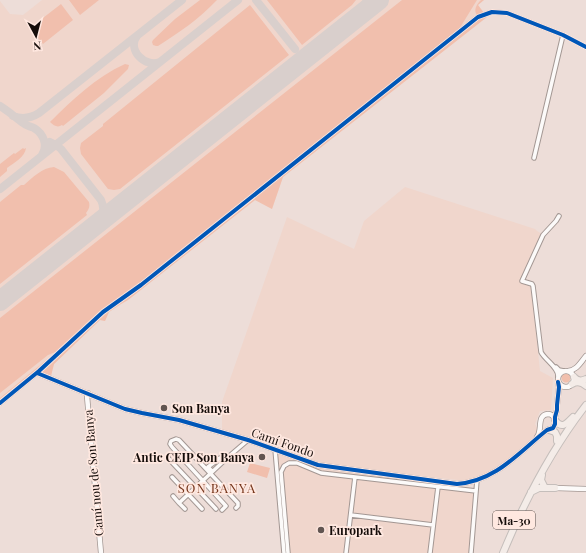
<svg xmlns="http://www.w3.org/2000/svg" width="586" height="553" font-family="'Playfair Display',serif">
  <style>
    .built { fill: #f0d6cc }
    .green { fill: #f1bfad }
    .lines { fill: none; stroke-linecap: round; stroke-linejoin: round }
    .taxiway { stroke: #d9cfcc; stroke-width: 8 }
    .runway { stroke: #d9cfcc; stroke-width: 20 }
    .minor-casing { stroke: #a39793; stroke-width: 5.5 }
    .tertiary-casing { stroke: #a39793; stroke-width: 6 }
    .trunk-casing { stroke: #c5bebb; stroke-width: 8 }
    .minor { stroke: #fcfaf9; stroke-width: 3.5 }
    .tertiary { stroke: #fcfaf9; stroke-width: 4.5 }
    .trunk { stroke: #f4ece8; stroke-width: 6 }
    .cycleway-casing { stroke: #ffe8e0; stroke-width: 6 }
    .cycleway { stroke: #0057b8; stroke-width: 4 }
    .poi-dot { fill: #615551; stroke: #ffe8e0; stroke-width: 1.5 }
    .labels { text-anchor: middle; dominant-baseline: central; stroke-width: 3.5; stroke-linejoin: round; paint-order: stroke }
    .shield { fill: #ffe8e0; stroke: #5b4e4a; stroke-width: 1 }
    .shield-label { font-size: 11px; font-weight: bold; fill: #150c09 }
    .poi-label { font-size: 12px; font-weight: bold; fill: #150c09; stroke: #ffe8e0; text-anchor: start }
    .street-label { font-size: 12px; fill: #150c09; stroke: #ffe8e0 }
    .neighbourhood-label { font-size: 13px; letter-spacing: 1px; fill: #753419; stroke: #ffe8e0 }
  </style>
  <rect width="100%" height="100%" fill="#edddd8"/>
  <path class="built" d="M42,0H484L478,5L487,17L283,177L272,209L255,200L128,300L121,304L109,312L105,321L100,320L54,364L51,376L36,370L0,399V1L10,14L23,15Z
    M405,187L535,229L537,231L542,234L521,282L531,286L540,371L553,378L551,410L540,411L535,424L538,429L537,434L506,461L489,472L467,481L332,466L222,431V402L287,217L354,249L364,221Z
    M276,452L323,469L478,489L473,553H285Z"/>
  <path class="green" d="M69,0H99L80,15Z
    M200,0H217C199,19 180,32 158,46H156L153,45L152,42L153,40L175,19Z
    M267,0H356L352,5L302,45Z
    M402,0H477L458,31L137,285L101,312L58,351L48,355L0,393V318Z
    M481,0H484L478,5L484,13L477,15C473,10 477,4 481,0Z
    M61,4L73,20L43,44L30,28Z
    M250,5L289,55L120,189L114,190L108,189L81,154L80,148L81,143L103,126V124Z
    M486,16L487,17L283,177L272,209L255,200L128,300L121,304L109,312L105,321L100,320L54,364L51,376L41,372L100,318L118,303L147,283L457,36L476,21Z
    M125,64L129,65L128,69L104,93L63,126L62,125C58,128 54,126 50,122C72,100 96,77 125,64Z
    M23,148L24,149L26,148C25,157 14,163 7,168V171L0,177V164L14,153L15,154Z
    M54,167L64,172L89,202C90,207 89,209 86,213L87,215L0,284V202L21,185H24C33,177 42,168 54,167Z
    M50,357L51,358L33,374L0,401V398Z
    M561.5 378a4.5 4.5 0 1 1 9 0a4.5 4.5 0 1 1-9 0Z
    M250,463L270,468L267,478L247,472Z"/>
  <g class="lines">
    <path class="taxiway" d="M256,0L295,49
      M358,16L362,11L367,0
      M137,36C127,50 145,68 160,62
      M0,106C8,111 15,117 23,123C26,126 30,126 34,128C44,134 48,146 42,155
      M13,116C23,120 31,118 39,113L182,0
      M50,142L56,145L61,149L101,200C105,208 103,215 100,223
      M0,189L238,0"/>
    <path class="runway" d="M0,301L379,0"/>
    <defs>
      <path id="minor" d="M534,158L563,35
        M556,367L559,370L564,371
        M558,376C558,367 545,360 541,352L533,286L532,284L522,281L543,235L556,221L559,216
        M0,403L39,371L103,312L141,285L478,17L492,12L507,13L563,35L586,47
        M275,449L284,553
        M168,458L216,509
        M212,471L208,467L220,458H227
        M172,477L202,509
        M173,496L179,503
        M185,509L179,503L227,458L248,440
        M222,510L226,506L172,447L170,444L171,441L176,439L179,440L238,503V506L236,508
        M351,515L433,525
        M288,553L281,472L284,466L289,463H297L321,473L476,491
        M346,553L355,477
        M430,553L438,487
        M471,553L477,480"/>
      <path id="tertiary" d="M558 379a8 8 0 1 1 16 0a8 8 0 1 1-16 0Z
        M568,371C577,370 580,363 586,356
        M37,373L125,409L142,413L179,420L248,440L318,465L457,484C496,481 518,453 547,430L553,428L555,424V417L557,410V405L559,387L558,382
        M88,393L87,396L101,553
        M537,437C543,430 536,415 548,414C552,414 554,417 555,420
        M555,488L586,489"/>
      <path id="trunk" d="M574,377C577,381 582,381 586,379
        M572,384C577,381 582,382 586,386
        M555,420C562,430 567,423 573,417
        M549,430L555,432L557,436V441
        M542,475L541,480L544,486
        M531,492L539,488H555
        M503,553C525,500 551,450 586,405"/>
    </defs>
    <use href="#minor" class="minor-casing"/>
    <use href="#tertiary" class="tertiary-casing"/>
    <use href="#trunk" class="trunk-casing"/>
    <use href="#minor" class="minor"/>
    <use href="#tertiary" class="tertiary"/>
    <use href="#trunk" class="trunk"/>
    <defs>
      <path id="cycleway" d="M37,373L125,409L142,413L179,420L248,440L318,465L457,484C496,481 518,453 547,430L553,428L555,424V417L557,410V405L559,387L558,382
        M0,403L39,371L103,312L141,285L478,17L492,12L507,13L563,35L586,47"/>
    </defs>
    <use href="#cycleway" class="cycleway-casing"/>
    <use href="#cycleway" class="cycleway"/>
  </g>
  <g class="poi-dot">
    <circle cx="164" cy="408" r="4"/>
    <circle cx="262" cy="457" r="4"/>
    <circle cx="321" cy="530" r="4"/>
  </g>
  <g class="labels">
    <rect class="shield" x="493" y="511" width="42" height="18" rx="3"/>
    <g class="shield-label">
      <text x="514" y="520">Ma-30</text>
    </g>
    <g class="poi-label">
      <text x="172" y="408">Son Banya</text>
      <text x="254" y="457" text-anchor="end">Antic CEIP Son Banya</text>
      <text x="329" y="530">Europark</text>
    </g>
    <g class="street-label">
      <text transform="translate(283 442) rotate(19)">Camí Fondo</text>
      <text transform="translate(93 473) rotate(-95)">Camí nou de Son Banya</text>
    </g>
    <g class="neighbourhood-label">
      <text x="217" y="487">SON BANYA</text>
    </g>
  </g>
  <g transform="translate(36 36) rotate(173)" stroke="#ffe8e0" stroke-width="3" paint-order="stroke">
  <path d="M0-3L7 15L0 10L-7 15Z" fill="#150c09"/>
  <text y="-6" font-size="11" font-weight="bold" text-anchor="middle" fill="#150c09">N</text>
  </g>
</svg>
